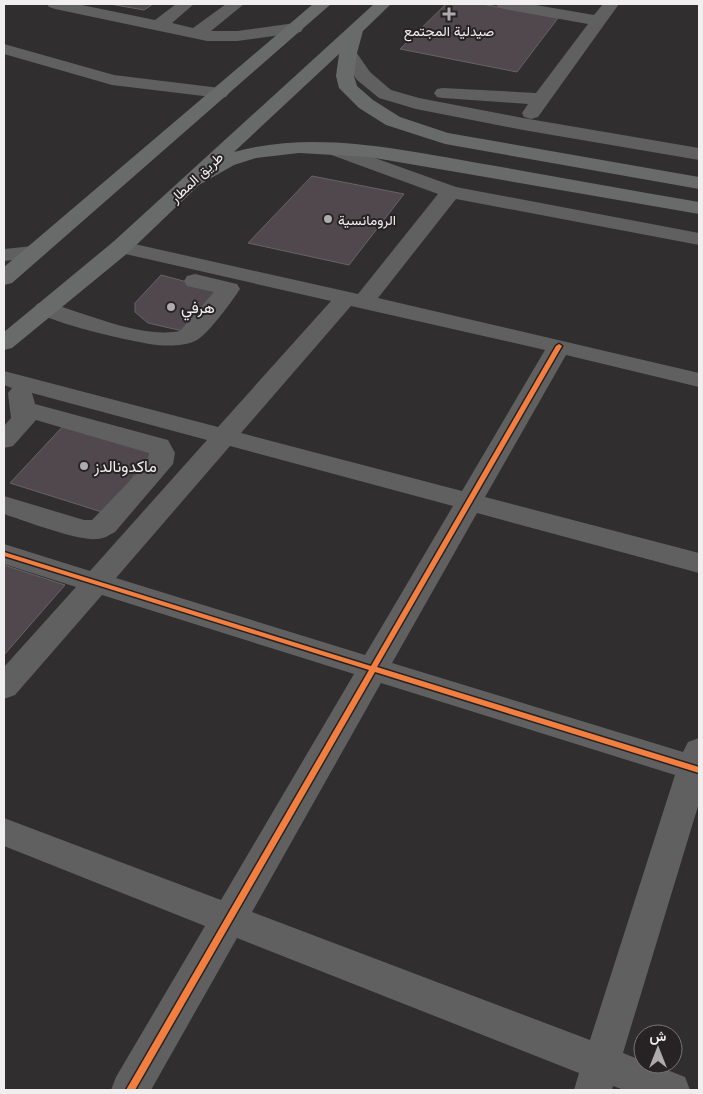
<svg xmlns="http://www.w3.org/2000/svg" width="703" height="1094" font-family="'Noto Serif',Vazirmatn,serif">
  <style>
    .building { fill: #51484d; stroke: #656465 }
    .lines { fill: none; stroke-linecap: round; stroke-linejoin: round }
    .minor { fill: #606060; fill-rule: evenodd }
    .major { fill: #696a6a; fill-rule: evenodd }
    .cycleway-casing { stroke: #272325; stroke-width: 3 }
    .cycleway { fill: #f27e40; fill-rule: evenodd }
    .poi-dot { fill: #adabac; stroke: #272325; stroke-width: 2 }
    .labels { text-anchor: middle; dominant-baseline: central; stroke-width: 4; stroke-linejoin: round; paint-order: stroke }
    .far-poi-label { font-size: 14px; fill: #f1eef0; stroke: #272325 }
    .far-street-label { font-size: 14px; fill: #f1eef0; stroke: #272325 }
    .poi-label { font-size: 16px; fill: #f1eef0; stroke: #272325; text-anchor: start }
  </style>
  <rect width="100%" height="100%" fill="#302e2f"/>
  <path class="building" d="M110,4H153L144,10Z
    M446,4H482L558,18L517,72L400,49Z
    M312,176L404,194L349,265L248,243Z
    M161,275L221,291L187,332L148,323L135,312V303Z
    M65,424L155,449L105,513L10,483Z
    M4,565L65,585L4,655Z"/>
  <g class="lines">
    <path class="minor" d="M47,4H77L155,20L176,4H194L172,23L193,28L226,4H244L211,31H237L295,23L301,24L303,28L301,32L295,33L237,41H207L55,9L49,7Z
      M496,4H530L594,15L603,4H619L538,117L531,119L524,117L522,113L528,104L443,98L437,97L434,93L437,89L443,88L536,93L588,24L504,9L498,7Z
      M4,44L114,75L220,88L226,89L229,93L226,97L220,98L112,85L4,54Z
      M348,48L354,49L370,72L391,90L419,98L523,118L699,148V160L523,130L416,109L379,98L357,80L339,53L342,49Z
      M333,143L456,187L699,233V245L456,199L378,298L699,373V387L566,355L485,497L699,553V573L477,513L392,663L683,752L688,742L699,738V803L623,1053L643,1061V1064H652L685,1077L690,1090H624L613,1086L612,1090H574L579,1073L237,938L151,1090H111L116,1077L205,926L4,846V818L221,900L354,674L102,595L15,695L4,699V667L76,587L4,564V544L90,571L207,440L32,393L35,404L168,440L175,453L173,464L115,532C109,535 104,539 97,539C78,541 25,521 4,514V496L84,520H92L148,462L149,453L36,420L13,446L4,448V426L11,418L8,393L12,388L4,385V371L218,427L331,301L121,253L113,252L110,247L113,242L121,241L358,294L438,194L326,153L323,149L326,145ZM351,306L545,350L462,491L241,433ZM230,446L453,506L365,655L116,578ZM381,683L675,775L590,1040L252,912Z
      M33,246L41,247L44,252L41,257L4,261V249Z
      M195,274L237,284L240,289C233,300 206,337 195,341C184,346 170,346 157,345C138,343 43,322 34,309L37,304L45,302C84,312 141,339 180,331L214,292L187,286L184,281L187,276Z"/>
    <path class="major" d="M313,4H331L12,283L4,285V267Z
      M374,4H391L363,31L357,53L354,76L357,86L373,100L400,117L448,133L699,177V189L445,144L386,125L359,108L339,88L336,76L339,54L234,152C318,129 406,151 490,165C559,177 629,190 699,202V214L369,157L299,153L256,158L234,165L199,185L129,252L12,348L4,350V332L113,242Z"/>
    <defs>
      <path id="cycleway" d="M559,344L562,346L377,667L699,767V773L375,672L135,1090H126L369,670L4,556V552L371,666L556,346Z"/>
    </defs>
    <use href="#cycleway" class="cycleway-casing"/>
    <use href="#cycleway" class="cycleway"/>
  </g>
  <g class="poi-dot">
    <path d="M446.5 6.5h5v5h5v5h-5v5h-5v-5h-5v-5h5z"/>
    <circle cx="328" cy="219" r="5"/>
    <circle cx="171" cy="307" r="5"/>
    <circle cx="84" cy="466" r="5"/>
  </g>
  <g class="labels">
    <g class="far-poi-label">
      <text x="449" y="30">صيدلية المجتمع</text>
      <text x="338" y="219" text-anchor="start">الرومانسية</text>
    </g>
    <g class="far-street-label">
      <text transform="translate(196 177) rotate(-43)">طريق المطار</text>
    </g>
    <g class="poi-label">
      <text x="181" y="307">هرفي</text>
      <text x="94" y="466">ماكدونالدز</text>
    </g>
  </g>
  <rect width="703" height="1094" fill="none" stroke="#f1eef0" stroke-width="10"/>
  <g transform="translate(658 1049)"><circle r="24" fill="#272325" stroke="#787476"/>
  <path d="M0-4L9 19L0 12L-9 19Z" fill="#adabac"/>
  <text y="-8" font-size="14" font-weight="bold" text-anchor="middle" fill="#f1eef0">ش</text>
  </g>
</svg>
